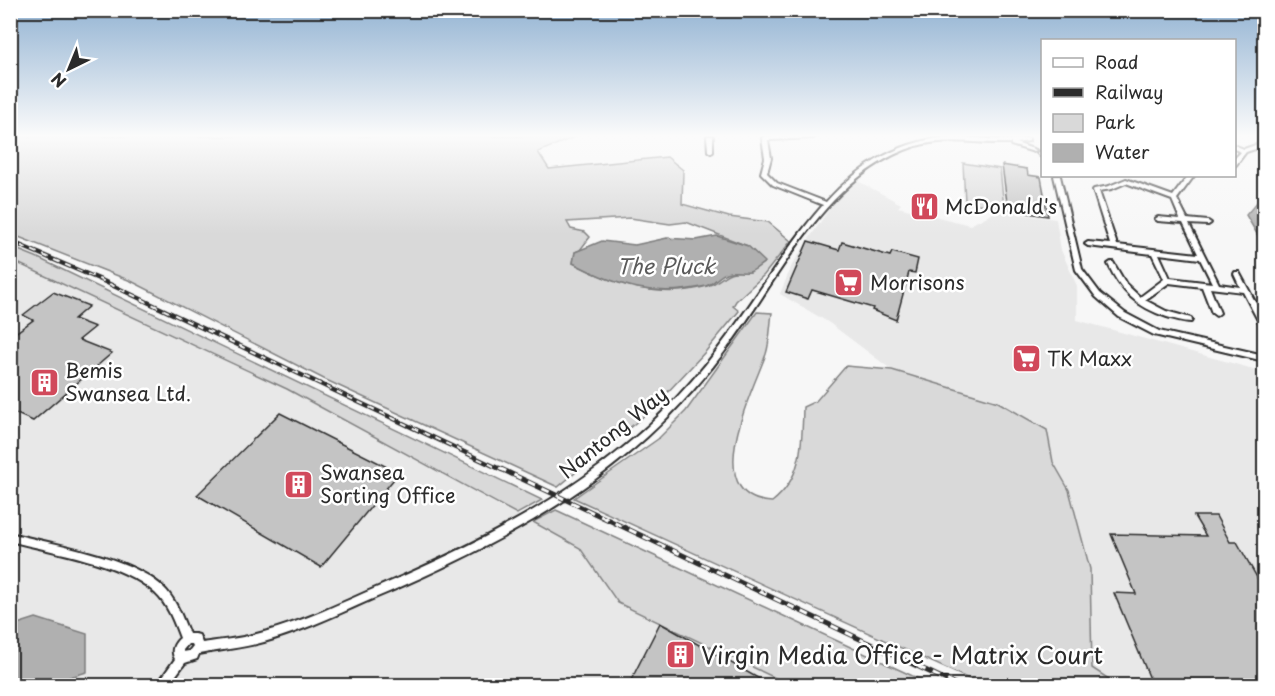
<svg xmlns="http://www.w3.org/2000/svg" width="1275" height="696" font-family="'Playpen Sans',sans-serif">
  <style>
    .built { fill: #e8e8e8 }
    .green { fill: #d9d9d9; stroke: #828282; stroke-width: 1.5; fill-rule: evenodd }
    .water { fill: #b0b0b0; stroke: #7b7b7b; stroke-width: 1.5 }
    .building { fill: #c4c4c4; stroke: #2b2b2b; stroke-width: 1.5 }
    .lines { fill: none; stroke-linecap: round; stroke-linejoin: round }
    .minor-casing { stroke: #2b2b2b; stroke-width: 4 }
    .minor { fill: #fff; fill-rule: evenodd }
    .rail-far1-casing { stroke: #2b2b2b; stroke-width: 4.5 }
    .rail-casing { stroke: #2b2b2b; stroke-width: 5 }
    .rail-far1 { stroke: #fff; stroke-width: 2; stroke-dasharray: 6; stroke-linecap: butt }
    .rail { stroke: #fff; stroke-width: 3; stroke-dasharray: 8; stroke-linecap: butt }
    .labels { text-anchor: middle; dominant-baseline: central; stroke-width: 5; stroke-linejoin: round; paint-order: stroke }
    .poi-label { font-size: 20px; fill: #2b2b2b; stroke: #fff; text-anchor: start }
    .street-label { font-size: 20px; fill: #2b2b2b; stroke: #fff }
    .water-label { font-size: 21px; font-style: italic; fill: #5a5a5a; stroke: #fff }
    .near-poi-label { font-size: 24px; fill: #2b2b2b; stroke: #fff; text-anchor: start }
  </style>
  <rect width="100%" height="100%" fill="#f7f7f7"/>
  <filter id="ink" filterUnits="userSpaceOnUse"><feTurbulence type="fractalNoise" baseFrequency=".0167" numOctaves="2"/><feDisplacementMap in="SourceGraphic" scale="12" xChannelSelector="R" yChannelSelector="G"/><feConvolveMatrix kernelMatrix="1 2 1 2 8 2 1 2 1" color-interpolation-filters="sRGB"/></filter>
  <g filter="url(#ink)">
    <path class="built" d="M856,180L901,204L898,207L970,225L997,211L1056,219L1061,250L1077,286V320L1264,372V685H1118L1092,668L1090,569L1069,490L1053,462L1047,430L998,402L892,370L828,322L780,294L792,265L809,239L834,202Z
      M11,260L287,389L580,548L794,686H11Z"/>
    <path class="green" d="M11,136H577L538,152L549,169L667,157L683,170L682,204L729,217L768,222L791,241L764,275L736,301L733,306L739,311L706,351L651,410L558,487L324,379L131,281L11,234ZM630,218L670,224L686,222L748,246L750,272C720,269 727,280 707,286C661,300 615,285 573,263L575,252L580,250L590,237L585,232L571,229L567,222Z
      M963,163L1000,169L1004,208L965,202Z
      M11,247L36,257L542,500L517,514L287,389L11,260Z
      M757,312L772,313C770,326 770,342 766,354C752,392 698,498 772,502C803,478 802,443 803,407L816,401L846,366L892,370L998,402L1047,430L1053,462L1069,490L1090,569L1092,668L1118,685H982L574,498L658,439L686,411Z
      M556,510L932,685H790L618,603L580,548L533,522Z"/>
    <path class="water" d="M1264,194V246L1246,215Z
      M717,236L748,246L765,262C760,265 754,271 749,272C741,273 734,270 726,273C718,276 714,284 706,286C655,298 619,287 573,263L575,252L602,241L635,245L667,238L696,240Z
      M36,618L87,634V672L43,685H11V626Z"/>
    <path class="building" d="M1002,165L1027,169L1028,175L1041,177L1048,216L1008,210Z
      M808,241L839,250L842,242L890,256L892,252L918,259L915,273L909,272L896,320L872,310L873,308L812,290L808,299L786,292Z
      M53,292L89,306L74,319L95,327L79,340L112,353L33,421L10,411V337L33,320L23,315Z
      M280,413L399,473L321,567L197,495Z
      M1194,516H1216L1230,542H1237L1264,590V686H1153L1114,593L1136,594L1111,534L1206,536Z
      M660,623L772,686H628Z"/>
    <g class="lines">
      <defs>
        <path id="minor" d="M707,136H713V152L711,153L708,151Z
          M816,136L813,138L768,140L771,158L767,173L777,183L826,202C859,165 904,138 954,137C978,137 1002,142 1027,138L1029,139V141L1016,143L1036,150L1033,152L1031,151L1011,145V143C978,144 947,137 916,146C829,173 783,271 733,340C708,375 679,408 647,437C572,505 481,552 389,592C348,609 307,630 264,642C242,648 221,650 199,654L197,659L185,663L168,686H156L175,659C170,651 174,643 180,638C174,622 168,605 155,593C122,562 54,553 10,541V533C55,545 127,555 162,586C176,599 182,617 189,634H195L199,635L202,643C223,640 244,638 264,632C304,621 341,603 378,587C487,540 597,484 678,396C697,376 714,355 730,333C761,290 788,245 823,205L773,185L761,173L765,158L762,138L765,136ZM188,644H192L193,646L189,651L183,652V650Z
          M1264,142V146L1246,152L1236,165L1234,166V159L1241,152L1234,149V145L1244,149Z
          M1040,151L1042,152V157L1040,156L1037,153Z
          M1054,176H1060L1082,269L1100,293L1125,313L1159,331L1264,355V361L1154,335L1119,317L1096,297L1076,270Z
          M1188,176H1194L1177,199L1187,219L1208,221L1211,223L1208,225L1189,224L1219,284L1240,287L1234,274L1235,272H1239L1264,318V327L1261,326L1243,292L1210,288L1220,313L1216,316L1212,313L1202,287L1169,283L1145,300L1166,311L1191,318L1192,320L1191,322C1183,322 1175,319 1167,317C1137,307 1121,292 1108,264L1111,262H1113L1126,284L1140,297L1164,279L1152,254L1088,246L1085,244L1088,242L1110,244L1093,190L1094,189L1109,186L1126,179L1173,196ZM1126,183L1172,200L1180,219L1158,217L1155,219L1158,221L1183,223L1198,254L1117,245L1099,191L1112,189ZM1159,254L1200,259L1212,283L1170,278Z"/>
      </defs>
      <use href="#minor" class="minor-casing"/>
      <use href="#minor" class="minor"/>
      <defs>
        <path id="rail-far1" d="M10,241L101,280L502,470"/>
        <path id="rail" d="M499,468L959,686"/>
      </defs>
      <use href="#rail-far1" class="rail-far1-casing"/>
      <use href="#rail" class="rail-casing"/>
      <use href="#rail-far1" class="rail-far1"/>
      <use href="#rail" class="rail"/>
    </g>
  </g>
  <linearGradient id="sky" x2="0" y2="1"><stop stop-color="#91b2d2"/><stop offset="0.58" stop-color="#fbfbfb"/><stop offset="1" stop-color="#fbfbfb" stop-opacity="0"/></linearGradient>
  <rect width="1275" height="234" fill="url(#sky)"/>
  <defs>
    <symbol id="restaurant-square" viewBox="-11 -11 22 22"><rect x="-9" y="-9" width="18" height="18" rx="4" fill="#d1495b" stroke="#fff"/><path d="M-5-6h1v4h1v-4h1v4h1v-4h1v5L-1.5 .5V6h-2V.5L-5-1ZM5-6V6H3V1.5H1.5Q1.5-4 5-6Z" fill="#fff"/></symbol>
    <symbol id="supermarket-square" viewBox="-11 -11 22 22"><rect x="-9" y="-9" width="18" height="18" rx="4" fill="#d1495b" stroke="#fff"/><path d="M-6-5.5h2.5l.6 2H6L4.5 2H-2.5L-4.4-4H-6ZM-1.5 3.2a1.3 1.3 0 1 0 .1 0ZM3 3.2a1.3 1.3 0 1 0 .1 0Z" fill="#fff"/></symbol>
    <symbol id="building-square" viewBox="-11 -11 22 22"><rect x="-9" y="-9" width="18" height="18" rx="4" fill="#d1495b" stroke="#fff"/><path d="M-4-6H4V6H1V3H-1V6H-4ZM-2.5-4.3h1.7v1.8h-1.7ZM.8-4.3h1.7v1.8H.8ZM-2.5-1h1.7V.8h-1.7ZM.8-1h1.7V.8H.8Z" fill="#fff"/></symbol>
  </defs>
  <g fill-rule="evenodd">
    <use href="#restaurant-square" x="908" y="190" width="33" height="33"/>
    <use href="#supermarket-square" x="832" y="266" width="33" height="33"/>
    <use href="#supermarket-square" x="1010" y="342" width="33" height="33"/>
    <use href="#building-square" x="28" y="366" width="33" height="33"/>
    <use href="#building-square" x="282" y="468" width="33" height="33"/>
    <use href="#building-square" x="664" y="638" width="33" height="33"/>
  </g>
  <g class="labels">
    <g class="poi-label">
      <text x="945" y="206">McDonald's</text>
      <text x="870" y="282">Morrisons</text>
      <text x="1047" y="358">TK Maxx</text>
      <text x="65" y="370">Bemis<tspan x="65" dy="23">Swansea Ltd.</tspan></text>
      <text x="320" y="472">Swansea<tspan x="320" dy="23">Sorting Office</tspan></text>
    </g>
    <g class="street-label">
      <text transform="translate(613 432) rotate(-39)">Nantong Way</text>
    </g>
    <g class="water-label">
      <text x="666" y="265">The Pluck</text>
    </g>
    <g class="near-poi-label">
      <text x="701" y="654">Virgin Media Office - Matrix Court</text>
    </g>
  </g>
  <rect width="1275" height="696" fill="none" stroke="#fff" stroke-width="36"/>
  <rect x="18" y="18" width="1239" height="660" fill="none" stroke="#2b2b2b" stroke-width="2" filter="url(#ink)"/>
  <rect x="1041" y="39" width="195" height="138" fill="#ffffff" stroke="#aaaaaa" stroke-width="1.5"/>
  <rect x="1053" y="58" width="30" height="9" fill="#ffffff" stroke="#aaaaaa" stroke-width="1.5"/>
  <text x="1095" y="69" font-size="18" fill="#2b2b2b">Road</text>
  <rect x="1053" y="88" width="30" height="9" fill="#2b2b2b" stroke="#aaaaaa" stroke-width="1.5"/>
  <text x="1095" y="99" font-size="18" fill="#2b2b2b">Railway</text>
  <rect x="1053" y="114" width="30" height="18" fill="#d9d9d9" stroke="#aaaaaa" stroke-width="1.5"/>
  <text x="1095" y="129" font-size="18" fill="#2b2b2b">Park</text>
  <rect x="1053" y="144" width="30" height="18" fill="#b0b0b0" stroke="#aaaaaa" stroke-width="1.5"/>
  <text x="1095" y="159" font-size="18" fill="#2b2b2b">Water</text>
  <g transform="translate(69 69) rotate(223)" stroke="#ffffff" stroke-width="4.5" paint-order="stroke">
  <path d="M0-4.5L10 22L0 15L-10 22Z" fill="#2b2b2b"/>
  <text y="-9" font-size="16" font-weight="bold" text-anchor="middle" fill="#2b2b2b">N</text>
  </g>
</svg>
